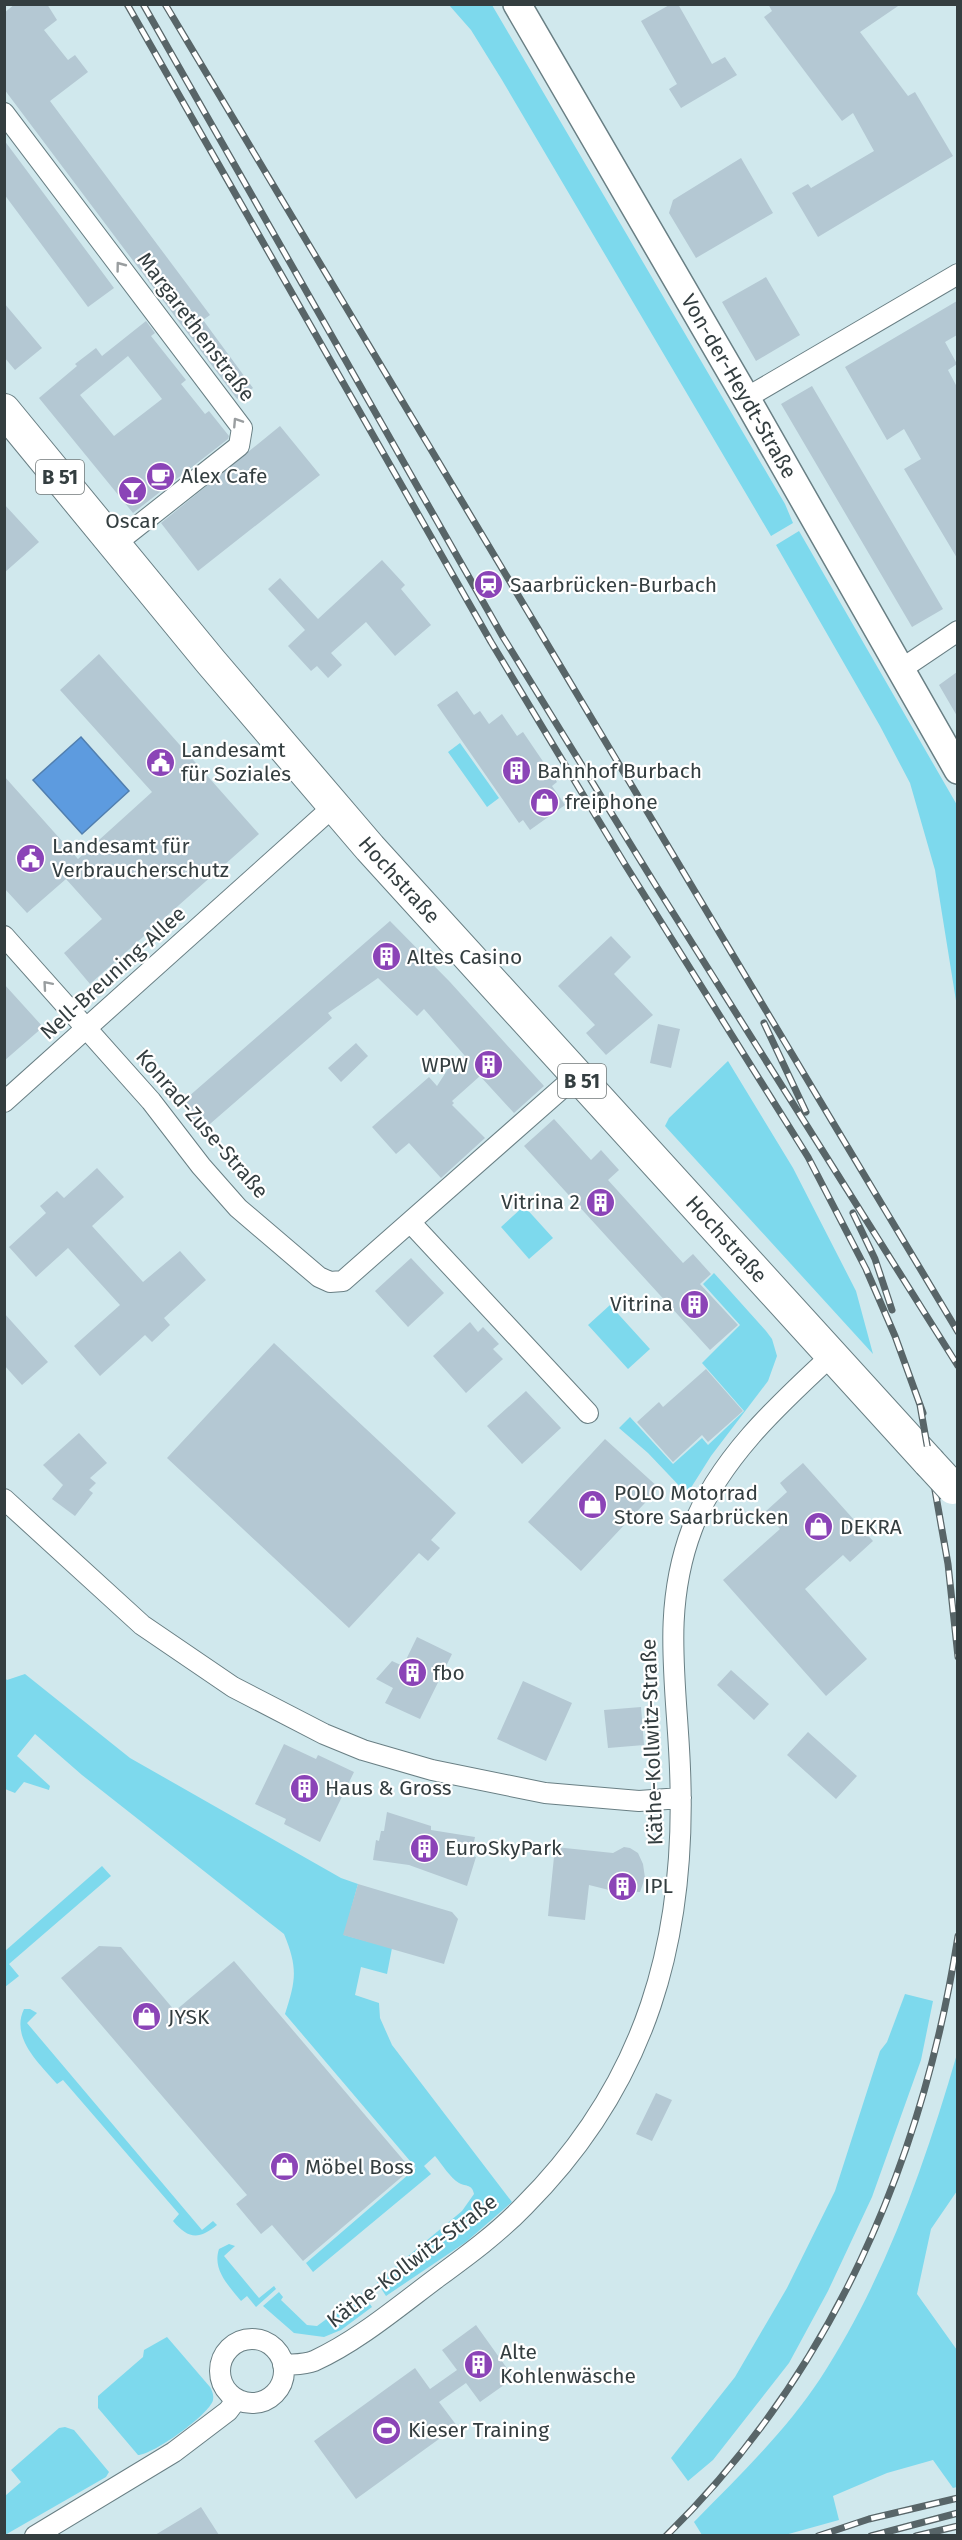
<svg xmlns="http://www.w3.org/2000/svg" width="962" height="2540" font-family="'Fira Sans',sans-serif">
  <style>
    .green { fill: #7dd9ed }
    .water { fill: #5d9bdf; stroke: #517faf; stroke-width: 1.5 }
    .building { fill: #b4c8d3; fill-rule: evenodd }
    .lines { fill: none; stroke-linecap: round; stroke-linejoin: round }
    .street-casing { stroke: #697f84; stroke-width: 22 }
    .secondary-casing { stroke: #697f84; stroke-width: 30 }
    .primary-casing { stroke: #697f84; stroke-width: 34 }
    .street { stroke: #fff; stroke-width: 20 }
    .secondary { stroke: #fff; stroke-width: 27 }
    .primary { stroke: #fff; stroke-width: 32 }
    .rail-casing { stroke: #586568; stroke-width: 7 }
    .rail { stroke: #fff; stroke-width: 4.5; stroke-dasharray: 14; stroke-linecap: butt }
    .primary-bridge-casing { stroke: #697f84; stroke-width: 34; stroke-linecap: butt }
    .primary-bridge { stroke: #fff; stroke-width: 32 }
    .oneway { stroke: #9a9ea0 }
    .labels { text-anchor: middle; dominant-baseline: central; stroke-width: 4.5; stroke-linejoin: round; paint-order: stroke }
    .shield { fill: #fff; stroke: #717879; stroke-width: 1.5 }
    .shield-label { font-size: 20px; font-weight: bold; fill: #343e40 }
    .street-label { font-size: 21px; fill: #343e40; stroke: #fff }
    .poi-label { font-size: 21px; fill: #343e40; stroke: #fff; text-anchor: start }
  </style>
  <rect width="100%" height="100%" fill="#d0e8ed"/>
  <path class="green" d="M449,5H492L785,504L793,523L771,536L502,80L471,30Z
    M799,531L957,805V1007L935,870L910,783L880,726L776,545Z
    M460,743L499,798L487,807L448,752Z
    M728,1061L793,1168L856,1291L873,1354L665,1126L669,1118Z
    M524,1206L553,1238L529,1259L501,1227Z
    M714,1273L766,1331L772,1339L777,1356L768,1381L711,1456L687,1494L648,1453L619,1428L630,1417L673,1464L702,1438L708,1445L744,1411L702,1363L740,1325L703,1284Z
    M610,1305L650,1349L628,1369L588,1325Z
    M25,1674L130,1758L341,1878L358,1884L344,1935L392,1948L387,1974L361,1967L355,1995L379,2003L380,2018L392,2045L512,2202L466,2242L386,2296L377,2282L462,2211L474,2194C472,2184 467,2187 459,2183C450,2178 442,2164 435,2156L424,2166L431,2174L313,2272L306,2263L416,2168L285,2014C296,1980 298,1968 284,1934L82,1775L35,1734L17,1756L50,1786L49,1790L24,1782L15,1793L5,1789L4,1677L7,1680Z
    M102,1866L111,1876L9,1964L19,1976L5,1987V1951Z
    M905,1994L933,2001L921,2060L872,2197L828,2291L789,2363L713,2460L688,2481L671,2458L735,2377L787,2288L835,2191L880,2051L887,2042Z
    M24,2009H30L37,2013L27,2023L202,2230L213,2221L217,2225C199,2240 188,2239 173,2221L179,2214L63,2080L57,2084C40,2064 10,2038 24,2009Z
    M957,2054V2191L931,2229L917,2294L957,2350V2487L953,2488L933,2460L887,2473L833,2496L839,2520L785,2535H702L694,2522C738,2477 785,2432 820,2379C885,2279 924,2167 957,2054Z
    M229,2244L235,2246L224,2256L259,2298L274,2286L276,2289L256,2307L247,2296L241,2301C229,2286 212,2270 219,2249Z
    M279,2292L283,2297L281,2300L307,2325L317,2326L362,2293L372,2307L341,2330L324,2337L294,2333L263,2306Z
    M167,2337L210,2387C212,2391 214,2394 213,2400C210,2414 153,2455 138,2455L98,2408V2396L143,2357L144,2350Z
    M65,2427L74,2430L109,2472L106,2477L5,2535V2496L21,2482L11,2470L59,2428Z"/>
  <path class="water" d="M81,737L129,791L82,834L33,780Z"/>
  <path class="building" d="M15,4H47L57,20L44,30L68,60L75,55L88,72L50,101L210,315L203,320L253,388L237,399L4,89V13Z
    M671,4H678L712,64L725,57L737,75L681,108L669,89L677,84L641,21Z
    M768,4H901L860,32L908,96L915,92L953,156L818,237L792,193L808,184L811,188L874,151L853,113L842,121L764,17L772,11Z
    M4,140L114,288L88,307L4,194Z
    M741,158L773,213L696,258L669,213L673,200Z
    M766,277L800,335L756,361L722,302Z
    M957,301V335L945,342L957,364L948,370L957,387V558L904,469L921,459L904,429L887,440L845,367Z
    M4,303L42,348L15,370L4,357Z
    M146,321L155,333L151,336L186,380L181,384L205,414L209,411L229,436L228,439L133,513L39,398L77,366L75,364L96,348L102,356ZM128,356L162,399L114,436L80,395Z
    M812,386L943,609L912,627L781,404Z
    M280,426L320,475L198,571L161,523Z
    M4,504L39,542L4,573Z
    M382,560L405,585L401,589L431,625L395,656L366,622L331,653L342,665L328,678L317,666L311,671L288,646L305,630L268,589L280,578L318,619Z
    M99,654L259,834L90,984L64,953L102,919L66,879L27,913L4,888V776L78,859L152,792L60,690Z
    M957,672V716L939,685Z
    M457,691L474,715L480,711L489,724L502,714L517,736L523,732L557,782L552,786L565,805L530,830L523,820L519,823L437,705Z
    M390,921L450,982L544,1086L514,1113L480,1076L452,1101L454,1103L452,1105L485,1138L441,1178L409,1143L396,1154L372,1127L429,1077L437,1086L448,1069L465,1056L424,1009L417,1016L378,978L328,1013L332,1018L203,1130L180,1104Z
    M611,936L631,957L614,974L653,1015L606,1055L586,1033L595,1025L558,986Z
    M4,984L43,1027L4,1061Z
    M658,1024L680,1029L671,1068L650,1063Z
    M356,1043L368,1056L341,1082L328,1068Z
    M554,1119L591,1160L601,1150L619,1170L608,1180L683,1263L693,1254L711,1274L700,1284L738,1325L710,1350L524,1146Z
    M97,1168L124,1197L92,1226L143,1282L180,1251L206,1280L164,1318L170,1325L152,1342L145,1335L100,1376L74,1346L120,1305L68,1248L36,1277L9,1247L46,1213L40,1206L57,1191L64,1198Z
    M411,1258L444,1293L408,1327L375,1291Z
    M4,1313L48,1362L22,1385L4,1365Z
    M470,1322L478,1332L483,1327L499,1344L493,1349L503,1359L466,1393L433,1356Z
    M274,1343L456,1513L431,1540L440,1548L428,1561L419,1553L349,1628L167,1458Z
    M706,1369L743,1411L708,1442L702,1435L673,1462L637,1422L659,1402L663,1407Z
    M526,1391L561,1428L522,1464L487,1426Z
    M79,1433L107,1463L90,1478L96,1483L89,1490L93,1493L75,1516L52,1499L63,1485L43,1465Z
    M605,1439L659,1488L581,1571L528,1522Z
    M803,1463L873,1541L850,1562L843,1555L805,1589L867,1659L826,1696L723,1580L780,1529L765,1512L787,1492L780,1483Z
    M417,1637L452,1654L420,1719L385,1703L393,1688L376,1679L392,1661L403,1666Z
    M731,1670L769,1704L754,1720L717,1685Z
    M523,1681L572,1703L546,1761L497,1739Z
    M641,1707L644,1745L608,1748L604,1710Z
    M808,1732L857,1776L836,1799L787,1755Z
    M284,1744L316,1759L318,1755L354,1772L320,1842L284,1824L286,1819L255,1804Z
    M387,1812L431,1826V1830L475,1837L471,1856L476,1857L467,1886L409,1865L373,1860L376,1840L379,1841L381,1831H384Z
    M555,1847L613,1853L624,1847L630,1848L638,1853L643,1864L645,1878L640,1892L613,1891L589,1885L585,1920L548,1916Z
    M358,1884L452,1912L458,1919L444,1964L343,1935Z
    M99,1946L121,1947L175,2011L234,1961L411,2169L303,2261L272,2225L261,2234L236,2204L247,2195L61,1978Z
    M656,2093L672,2100L652,2141L636,2134Z
    M476,2325L514,2378L480,2402L466,2383L439,2402L457,2426L356,2499L314,2441L415,2368L430,2389L457,2370L442,2350Z
    M201,2507L219,2535H155L180,2520Z"/>
  <g class="lines">
    <defs>
      <path id="street" d="M4,113L242,428L239,446L115,544
        M746,398L958,274
        M900,670L958,631
        M4,936L151,1101L201,1166L238,1208L319,1277L330,1282L343,1281L410,1222L588,1413
        M4,1102L334,806
        M410,1222L577,1075
        M4,1499L142,1625L233,1687L324,1734L363,1750L432,1770L545,1793L639,1801L681,1798
        M220 2371a32 32 0 1 1 64 0a32 32 0 1 1-64 0Z
        M283,2365C294,2364 304,2365 314,2361C358,2341 399,2306 438,2277C468,2255 498,2233 524,2206C647,2083 687,1939 680,1769C677,1685 661,1611 692,1529C718,1460 778,1405 831,1356
        M35,2536L174,2452L228,2411L237,2399"/>
      <g id="secondary">
        <path id="s1" d="M517,4L746,398L958,770"/>
      </g>
      <g id="primary">
        <path id="s2" d="M4,410L211,662L370,848L929,1462"/>
      </g>
    </defs>
    <use href="#street" class="street-casing"/>
    <use href="#secondary" class="secondary-casing"/>
    <use href="#primary" class="primary-casing"/>
    <use href="#street" class="street"/>
    <use href="#secondary" class="secondary"/>
    <use href="#primary" class="primary"/>
    <defs>
      <path id="rail" d="M127,4L491,642L626,866L808,1157L866,1269L895,1336L923,1413
        M143,4L503,637L658,889L958,1366
        M165,4L958,1332
        M764,1023L806,1112
        M853,1213L875,1259L892,1310
        M920,1405L948,1564L958,1657
        M666,2536C831,2375 923,2161 958,1936
        M818,2536L869,2519L958,2498
        M871,2536L958,2513
        M916,2536L958,2526"/>
    </defs>
    <use href="#rail" class="rail-casing"/>
    <use href="#rail" class="rail"/>
    <defs>
      <path id="primary-bridge" d="M929,1462L953,1488"/>
    </defs>
    <use href="#primary-bridge" class="primary-bridge-casing"/>
    <use href="#primary-bridge" class="primary-bridge"/>
  </g>
  <defs><path id="oneway-chevron" d="M-2-3.5L2.5 0L-2 3.5" fill="none" stroke-width="1.6" stroke-linecap="round" stroke-linejoin="round" transform="scale(1.5)"/></defs>
  <g class="oneway">
    <use href="#oneway-chevron" transform="translate(120 266) rotate(-127)"/>
    <use href="#oneway-chevron" transform="translate(237 422) rotate(-123)"/>
    <use href="#oneway-chevron" transform="translate(47 985) rotate(-131)"/>
  </g>
  <defs>
    <symbol id="cafe-disc" viewBox="-11 -11 22 22"><circle r="9.5" fill="#8b44b7" stroke="#fff"/><path d="M-5.5-4.5H6V0H3Q3 3.5 0 3.5H-2.5Q-5.5 3.5-5.5 0ZM3-3.2v2h1.7v-2ZM-6 4.5H4V6H-6Z" fill="#fff"/></symbol>
    <symbol id="bar-disc" viewBox="-11 -11 22 22"><circle r="9.5" fill="#8b44b7" stroke="#fff"/><path d="M-6-5H6L.8 .8V4.5H3.5V6h-7V4.5H-.8V.8Z" fill="#fff"/></symbol>
    <symbol id="station-disc" viewBox="-11 -11 22 22"><circle r="9.5" fill="#8b44b7" stroke="#fff"/><path d="M-3-6H3Q5-6 5-4V2Q5 4 3 4L4.5 6H3L1.5 4h-3L-3 6H-4.5L-3 4Q-5 4-5 2V-4Q-5-6-3-6ZM-3.5-4v3h7v-3ZM-3.5 1v1.5H-2V1ZM2 1v1.5H3.5V1Z" fill="#fff"/></symbol>
    <symbol id="civic-disc" viewBox="-11 -11 22 22"><circle r="9.5" fill="#8b44b7" stroke="#fff"/><path d="M-.6-6.5H3V-4.5H.6V-3L4-1V1h2V6H-6V1h2V-1L-.6-3ZM-1.2 2.5V6h2.4V2.5Z" fill="#fff"/></symbol>
    <symbol id="building-disc" viewBox="-11 -11 22 22"><circle r="9.5" fill="#8b44b7" stroke="#fff"/><path d="M-4-6H4V6H1V3H-1V6H-4ZM-2.5-4.3h1.7v1.8h-1.7ZM.8-4.3h1.7v1.8H.8ZM-2.5-1h1.7V.8h-1.7ZM.8-1h1.7V.8H.8Z" fill="#fff"/></symbol>
    <symbol id="shop-disc" viewBox="-11 -11 22 22"><circle r="9.5" fill="#8b44b7" stroke="#fff"/><path d="M-5-2.5h2.3a2.7 3.5 0 0 1 5.4 0H5L5.5 6h-11ZM-1.5-2.5h3a1.5 2.3 0 0 0-3 0Z" fill="#fff"/></symbol>
    <symbol id="stadium-disc" viewBox="-11 -11 22 22"><circle r="9.5" fill="#8b44b7" stroke="#fff"/><path d="M0-5a6.5 5 0 1 0 0 10a6.5 5 0 1 0 0-10ZM-3.5-1.8h7v3.6h-7Z" fill="#fff"/></symbol>
  </defs>
  <g fill-rule="evenodd">
    <use href="#cafe-disc" x="144" y="460" width="33" height="33"/>
    <use href="#bar-disc" x="116" y="474" width="33" height="33"/>
    <use href="#station-disc" x="472" y="568" width="33" height="33"/>
    <use href="#civic-disc" x="144" y="746" width="33" height="33"/>
    <use href="#building-disc" x="500" y="754" width="33" height="33"/>
    <use href="#shop-disc" x="528" y="786" width="33" height="33"/>
    <use href="#civic-disc" x="14" y="842" width="33" height="33"/>
    <use href="#building-disc" x="370" y="940" width="33" height="33"/>
    <use href="#building-disc" x="472" y="1048" width="33" height="33"/>
    <use href="#building-disc" x="584" y="1186" width="33" height="33"/>
    <use href="#building-disc" x="678" y="1288" width="33" height="33"/>
    <use href="#shop-disc" x="576" y="1488" width="33" height="33"/>
    <use href="#shop-disc" x="802" y="1510" width="33" height="33"/>
    <use href="#building-disc" x="396" y="1656" width="33" height="33"/>
    <use href="#building-disc" x="288" y="1772" width="33" height="33"/>
    <use href="#building-disc" x="408" y="1832" width="33" height="33"/>
    <use href="#building-disc" x="606" y="1870" width="33" height="33"/>
    <use href="#shop-disc" x="130" y="2000" width="33" height="33"/>
    <use href="#shop-disc" x="268" y="2150" width="33" height="33"/>
    <use href="#building-disc" x="462" y="2348" width="33" height="33"/>
    <use href="#stadium-disc" x="370" y="2414" width="33" height="33"/>
  </g>
  <g class="labels">
    <g class="shield">
      <rect x="36" y="460" width="48" height="34" rx="4.5"/>
      <rect x="558" y="1064" width="48" height="34" rx="4.5"/>
    </g>
    <g class="shield-label">
      <text x="60" y="477">B 51</text>
      <text x="582" y="1081">B 51</text>
    </g>
    <g class="street-label">
      <text transform="translate(196 327) rotate(53)">Margarethenstraße</text>
      <text stroke="none"><textPath href="#s1" startOffset="442">Von-der-Heydt-Straße</textPath></text>
      <text stroke="none"><textPath href="#s2" startOffset="614">Hochstraße</textPath></text>
      <text transform="translate(113 973) rotate(-42)">Nell-Breuning-Allee</text>
      <text transform="translate(202 1124) rotate(49)">Konrad-Zuse-Straße</text>
      <text stroke="none"><textPath href="#s2" startOffset="1100">Hochstraße</textPath></text>
      <text transform="translate(652 1742) rotate(-92)">Käthe-Kollwitz-Straße</text>
      <text transform="translate(412 2261) rotate(-37)">Käthe-Kollwitz-Straße</text>
    </g>
    <g class="poi-label">
      <text x="181" y="476">Alex Cafe</text>
      <text x="132" y="521" text-anchor="middle">Oscar</text>
      <text x="510" y="585">Saarbrücken-Burbach</text>
      <text x="181" y="750">Landesamt<tspan x="181" dy="24">für Soziales</tspan></text>
      <text x="537" y="771">Bahnhof Burbach</text>
      <text x="565" y="802">freiphone</text>
      <text x="52" y="846">Landesamt für<tspan x="52" dy="24">Verbraucherschutz</tspan></text>
      <text x="407" y="957">Altes Casino</text>
      <text x="468" y="1065" text-anchor="end">WPW</text>
      <text x="580" y="1202" text-anchor="end">Vitrina 2</text>
      <text x="673" y="1304" text-anchor="end">Vitrina</text>
      <text x="614" y="1493">POLO Motorrad<tspan x="614" dy="24">Store Saarbrücken</tspan></text>
      <text x="840" y="1527">DEKRA</text>
      <text x="433" y="1673">fbo</text>
      <text x="325" y="1788">Haus &amp; Gross</text>
      <text x="445" y="1848">EuroSkyPark</text>
      <text x="644" y="1886">IPL</text>
      <text x="168" y="2017">JYSK</text>
      <text x="305" y="2167">Möbel Boss</text>
      <text x="500" y="2352">Alte<tspan x="500" dy="24">Kohlenwäsche</tspan></text>
      <text x="408" y="2430">Kieser Training</text>
    </g>
  </g>
  <rect width="962" height="2540" fill="none" stroke="#343e40" stroke-width="12"/>
</svg>
